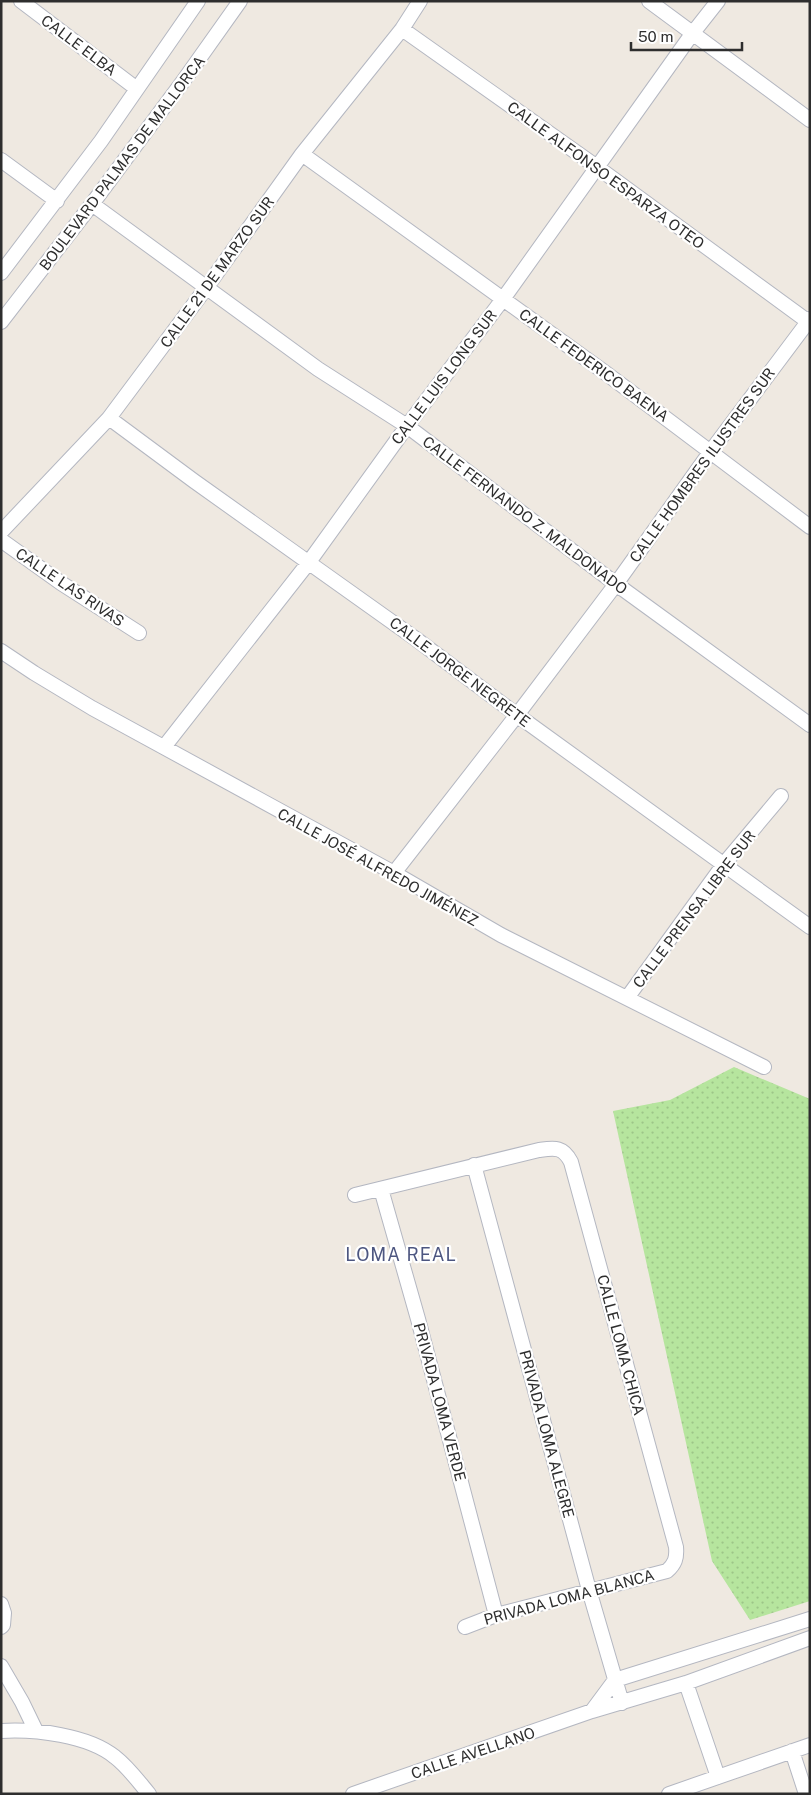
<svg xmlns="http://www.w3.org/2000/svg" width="811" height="1795" font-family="'Public Sans',sans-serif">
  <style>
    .grass { fill: url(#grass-dots) }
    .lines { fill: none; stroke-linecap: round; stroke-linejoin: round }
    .minor-casing { stroke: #b4b7c1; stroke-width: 16 }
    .minor { stroke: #fff; stroke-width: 14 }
    .labels { text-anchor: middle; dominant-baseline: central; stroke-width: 4.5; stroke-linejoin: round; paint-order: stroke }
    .street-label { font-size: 15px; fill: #2e2e2e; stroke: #fff }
    .quarter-label { font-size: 18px; letter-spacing: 1px; fill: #4d5680; stroke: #fff }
  </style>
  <defs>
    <pattern id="grass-dots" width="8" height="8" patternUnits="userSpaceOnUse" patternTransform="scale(1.25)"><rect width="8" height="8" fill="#b6e59e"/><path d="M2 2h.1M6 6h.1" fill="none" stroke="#9dc588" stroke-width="1.8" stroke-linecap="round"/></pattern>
  </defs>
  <rect width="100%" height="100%" fill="#efe9e1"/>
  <path class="grass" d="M734,1067L810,1099V1601L750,1620L712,1561L613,1111L670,1100Z"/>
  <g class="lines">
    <defs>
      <path id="minor" d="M21,1L137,89
        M649,1L810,120
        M402,29L597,167L810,323
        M302,154L607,374L810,527
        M1,160L57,201
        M92,204L318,369L407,426L616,584L810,725
        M1,273L101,141L198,1
        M1,322L92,204L184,80L240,1
        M109,418L194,481L416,639L517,715L810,927
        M1,532L109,418L206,288L302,154L402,29L420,1
        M1,540L61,583L139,633
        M1,651L34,673L92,708L394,873L501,935L764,1067
        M164,747L309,562L407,426L503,299L692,34L718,1
        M394,873L517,715L616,584L711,451L810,319
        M627,998L724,864L781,796
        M474,1165L589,1590L622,1703
        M381,1189L418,1319L496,1615
        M355,1195L539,1150C554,1148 563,1146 571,1162L676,1547C677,1558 675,1564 667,1571L496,1615L465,1627
        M1,1604L4,1613L3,1625L1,1627
        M1,1666L22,1702L36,1731
        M686,1683L718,1777
        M592,1711L615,1680L810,1619
        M1,1731C35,1729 88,1735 115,1757C128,1767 139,1782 149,1794
        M792,1751L806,1794
        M353,1794L592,1711L686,1683L810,1638
        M669,1794L810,1745"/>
    </defs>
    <use href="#minor" class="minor-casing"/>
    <use href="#minor" class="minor"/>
  </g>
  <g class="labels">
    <g class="street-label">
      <text transform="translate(79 45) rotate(37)">CALLE ELBA</text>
      <text transform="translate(122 163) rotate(-53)">BOULEVARD PALMAS DE MALLORCA</text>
      <text transform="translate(606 175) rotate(36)">CALLE ALFONSO ESPARZA OTEO</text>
      <text transform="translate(217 272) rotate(-54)">CALLE 21 DE MARZO SUR</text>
      <text transform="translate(594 365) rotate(36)">CALLE FEDERICO BAENA</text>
      <text transform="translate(444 377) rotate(-53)">CALLE LUIS LONG SUR</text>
      <text transform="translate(702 465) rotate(-54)">CALLE HOMBRES ILUSTRES SUR</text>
      <text transform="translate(525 515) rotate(37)">CALLE FERNANDO Z. MALDONADO</text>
      <text transform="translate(70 587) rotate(34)">CALLE LAS RIVAS</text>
      <text transform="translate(460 672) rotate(37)">CALLE JORGE NEGRETE</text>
      <text transform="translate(378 867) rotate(29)">CALLE JOSÉ ALFREDO JIMÉNEZ</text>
      <text transform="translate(694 909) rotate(-53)">CALLE PRENSA LIBRE SUR</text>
      <text transform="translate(621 1345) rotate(75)">CALLE LOMA CHICA</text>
      <text transform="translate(440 1402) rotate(75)">PRIVADA LOMA VERDE</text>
      <text transform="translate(547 1434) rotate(75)">PRIVADA LOMA ALEGRE</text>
      <text transform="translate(569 1597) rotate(-15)">PRIVADA LOMA BLANCA</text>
      <text transform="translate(473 1753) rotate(-19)">CALLE AVELLANO</text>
    </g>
    <g class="quarter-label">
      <text x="401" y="1254">LOMA REAL</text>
    </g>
  </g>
  <rect width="811" height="1795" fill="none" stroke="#2e2e2e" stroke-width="5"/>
  <path d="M631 42v8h111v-8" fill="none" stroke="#2e2e2e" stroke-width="2.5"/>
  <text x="638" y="42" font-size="15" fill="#2e2e2e" stroke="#ffffff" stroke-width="4" paint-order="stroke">50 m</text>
</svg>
